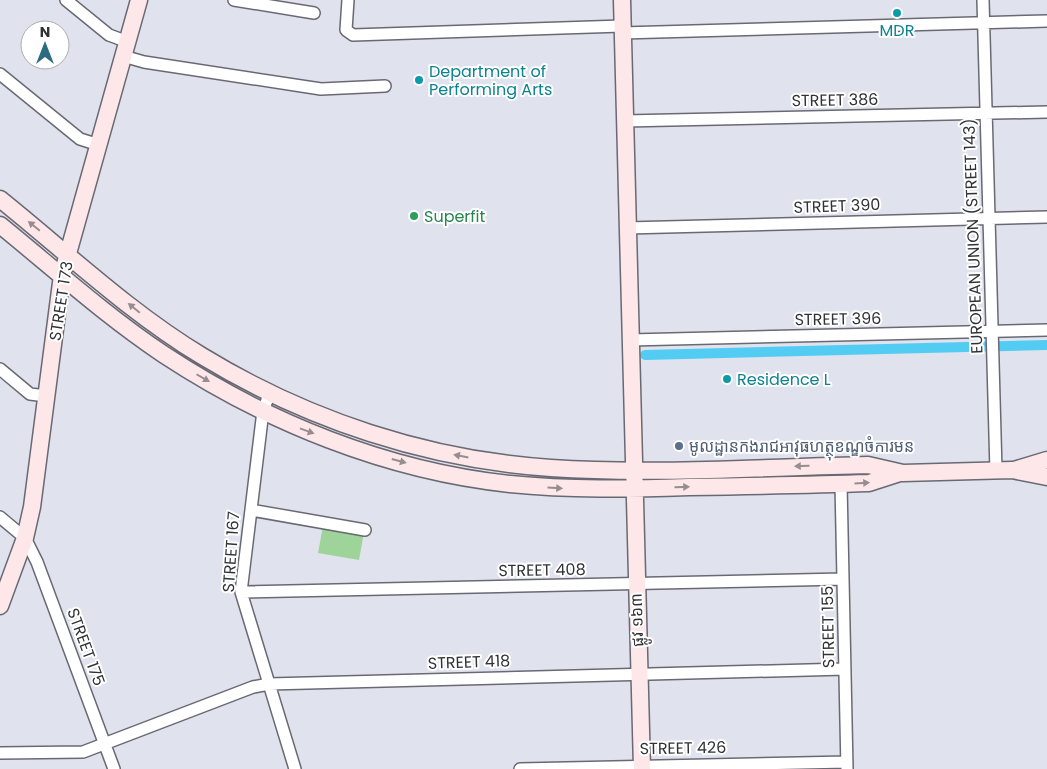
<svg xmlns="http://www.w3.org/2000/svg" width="1047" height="769" font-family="Poppins,'Noto Sans Khmer',sans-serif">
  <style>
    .green { fill: #9ed399 }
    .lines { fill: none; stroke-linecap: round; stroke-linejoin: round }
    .canal { stroke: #53ccf4; stroke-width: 10 }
    .street-casing { stroke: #686973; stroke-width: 14 }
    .secondary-casing { stroke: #686973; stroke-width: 19 }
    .street { stroke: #fff; stroke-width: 11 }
    .secondary { stroke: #fde7e9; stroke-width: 16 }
    .oneway { fill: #978c90 }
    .culture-dot { fill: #0f9aa8; stroke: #fff; stroke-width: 2 }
    .leisure-dot { fill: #2e9e5b; stroke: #fff; stroke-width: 2 }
    .service-dot { fill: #5c6f8a; stroke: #fff; stroke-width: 2 }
    .labels { text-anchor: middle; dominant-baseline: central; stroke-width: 4; stroke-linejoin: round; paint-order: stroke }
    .culture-label { font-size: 16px; fill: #0d838f; stroke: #fff; text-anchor: start }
    .street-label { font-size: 16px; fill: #313236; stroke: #fff }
    .leisure-label { font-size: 16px; fill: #27864d; stroke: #fff; text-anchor: start }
    .service-label { font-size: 16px; fill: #4e5e75; stroke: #fff; text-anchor: start }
  </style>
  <rect width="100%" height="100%" fill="#e0e2ed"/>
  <path class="green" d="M323,526L364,532L359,560L318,553Z"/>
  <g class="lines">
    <path class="canal" d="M645,355L1047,345"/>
    <defs>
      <path id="street" d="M66,0L109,35L128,42
        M234,0L314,13
        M348,0L346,30L353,35L622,26
        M983,0L996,471
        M622,33L1047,21
        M123,56L144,62L321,89L385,86
        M0,74L80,139L99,145
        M624,121L1047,112
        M627,228L1047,217
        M630,340L1047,330
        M0,369L30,394L46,396
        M270,392L263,411L241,592L295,769
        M841,484L847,769
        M251,510L365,530
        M0,517L25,538L37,562L114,769
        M241,592L843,579
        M0,753L83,752L253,687L269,684L845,669
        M520,769L847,762"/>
      <path id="secondary" d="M622,0L642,769
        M0,199C66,252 129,312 202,356C307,420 428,460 551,468C654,475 764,467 868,465L903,473L1012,470L1047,477
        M0,225C53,268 106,316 163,354C266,422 387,471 510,484C570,490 629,489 689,487C749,486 809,485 869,483L900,473
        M1014,470L1047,460
        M0,606L25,538L32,507L62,275L139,0"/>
    </defs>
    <use href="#street" class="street-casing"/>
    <use href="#secondary" class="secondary-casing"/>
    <use href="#street" class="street"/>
    <use href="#secondary" class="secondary"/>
  </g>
  <defs><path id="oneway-solid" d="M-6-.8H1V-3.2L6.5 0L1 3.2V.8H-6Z" transform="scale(1.25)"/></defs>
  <g class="oneway">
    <use href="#oneway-solid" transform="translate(34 226) rotate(-141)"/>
    <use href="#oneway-solid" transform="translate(134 308) rotate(-141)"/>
    <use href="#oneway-solid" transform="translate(203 378) rotate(30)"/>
    <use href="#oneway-solid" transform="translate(307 431) rotate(20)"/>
    <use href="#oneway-solid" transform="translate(461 456) rotate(-169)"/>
    <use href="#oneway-solid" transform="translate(399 461) rotate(15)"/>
    <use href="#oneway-solid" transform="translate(802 466) rotate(179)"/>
    <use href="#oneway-solid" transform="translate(862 483) rotate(-3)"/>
    <use href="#oneway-solid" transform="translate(682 487) rotate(-1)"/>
    <use href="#oneway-solid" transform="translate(555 488) rotate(3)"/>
  </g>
  <g class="culture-dot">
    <circle cx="897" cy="13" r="5"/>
    <circle cx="419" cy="80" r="5"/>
    <circle cx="727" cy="379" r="5"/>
  </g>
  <circle class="leisure-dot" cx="414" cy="216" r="5"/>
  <circle class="service-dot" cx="679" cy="446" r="5"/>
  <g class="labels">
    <g class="culture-label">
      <text x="897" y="30" text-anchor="middle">MDR</text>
      <text x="429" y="71">Department of<tspan x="429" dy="18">Performing Arts</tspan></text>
      <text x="737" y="379">Residence L</text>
    </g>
    <g class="street-label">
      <text transform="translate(835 100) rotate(-1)">STREET 386</text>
      <text transform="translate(837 206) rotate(-2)">STREET 390</text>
      <text transform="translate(973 236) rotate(-92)">EUROPEAN UNION (STREET 143)</text>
      <text transform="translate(61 301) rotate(-81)">STREET 173</text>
      <text transform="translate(838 319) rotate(-1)">STREET 396</text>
      <text transform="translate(231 552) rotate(-86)">STREET 167</text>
      <text transform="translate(542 570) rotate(-1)">STREET 408</text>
      <text transform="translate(637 620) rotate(-92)">ផ្លូវ ១៦៣</text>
      <text transform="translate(828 627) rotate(-91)">STREET 155</text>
      <text transform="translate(86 647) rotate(70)">STREET 175</text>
      <text transform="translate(469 662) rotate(-2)">STREET 418</text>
      <text transform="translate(683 748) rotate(-1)">STREET 426</text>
    </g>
    <g class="leisure-label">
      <text x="424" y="216">Superfit</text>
    </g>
    <g class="service-label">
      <text x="689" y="446">មូលដ្ឋានកងរាជអាវុធហត្ថុខណ្ឌចំការមន</text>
    </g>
  </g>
  <g transform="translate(45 45)"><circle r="24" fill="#ffffff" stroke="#adadaf"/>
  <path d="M0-4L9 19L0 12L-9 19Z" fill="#2d6b81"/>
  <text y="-8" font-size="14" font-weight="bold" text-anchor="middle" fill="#313236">N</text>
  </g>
</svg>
